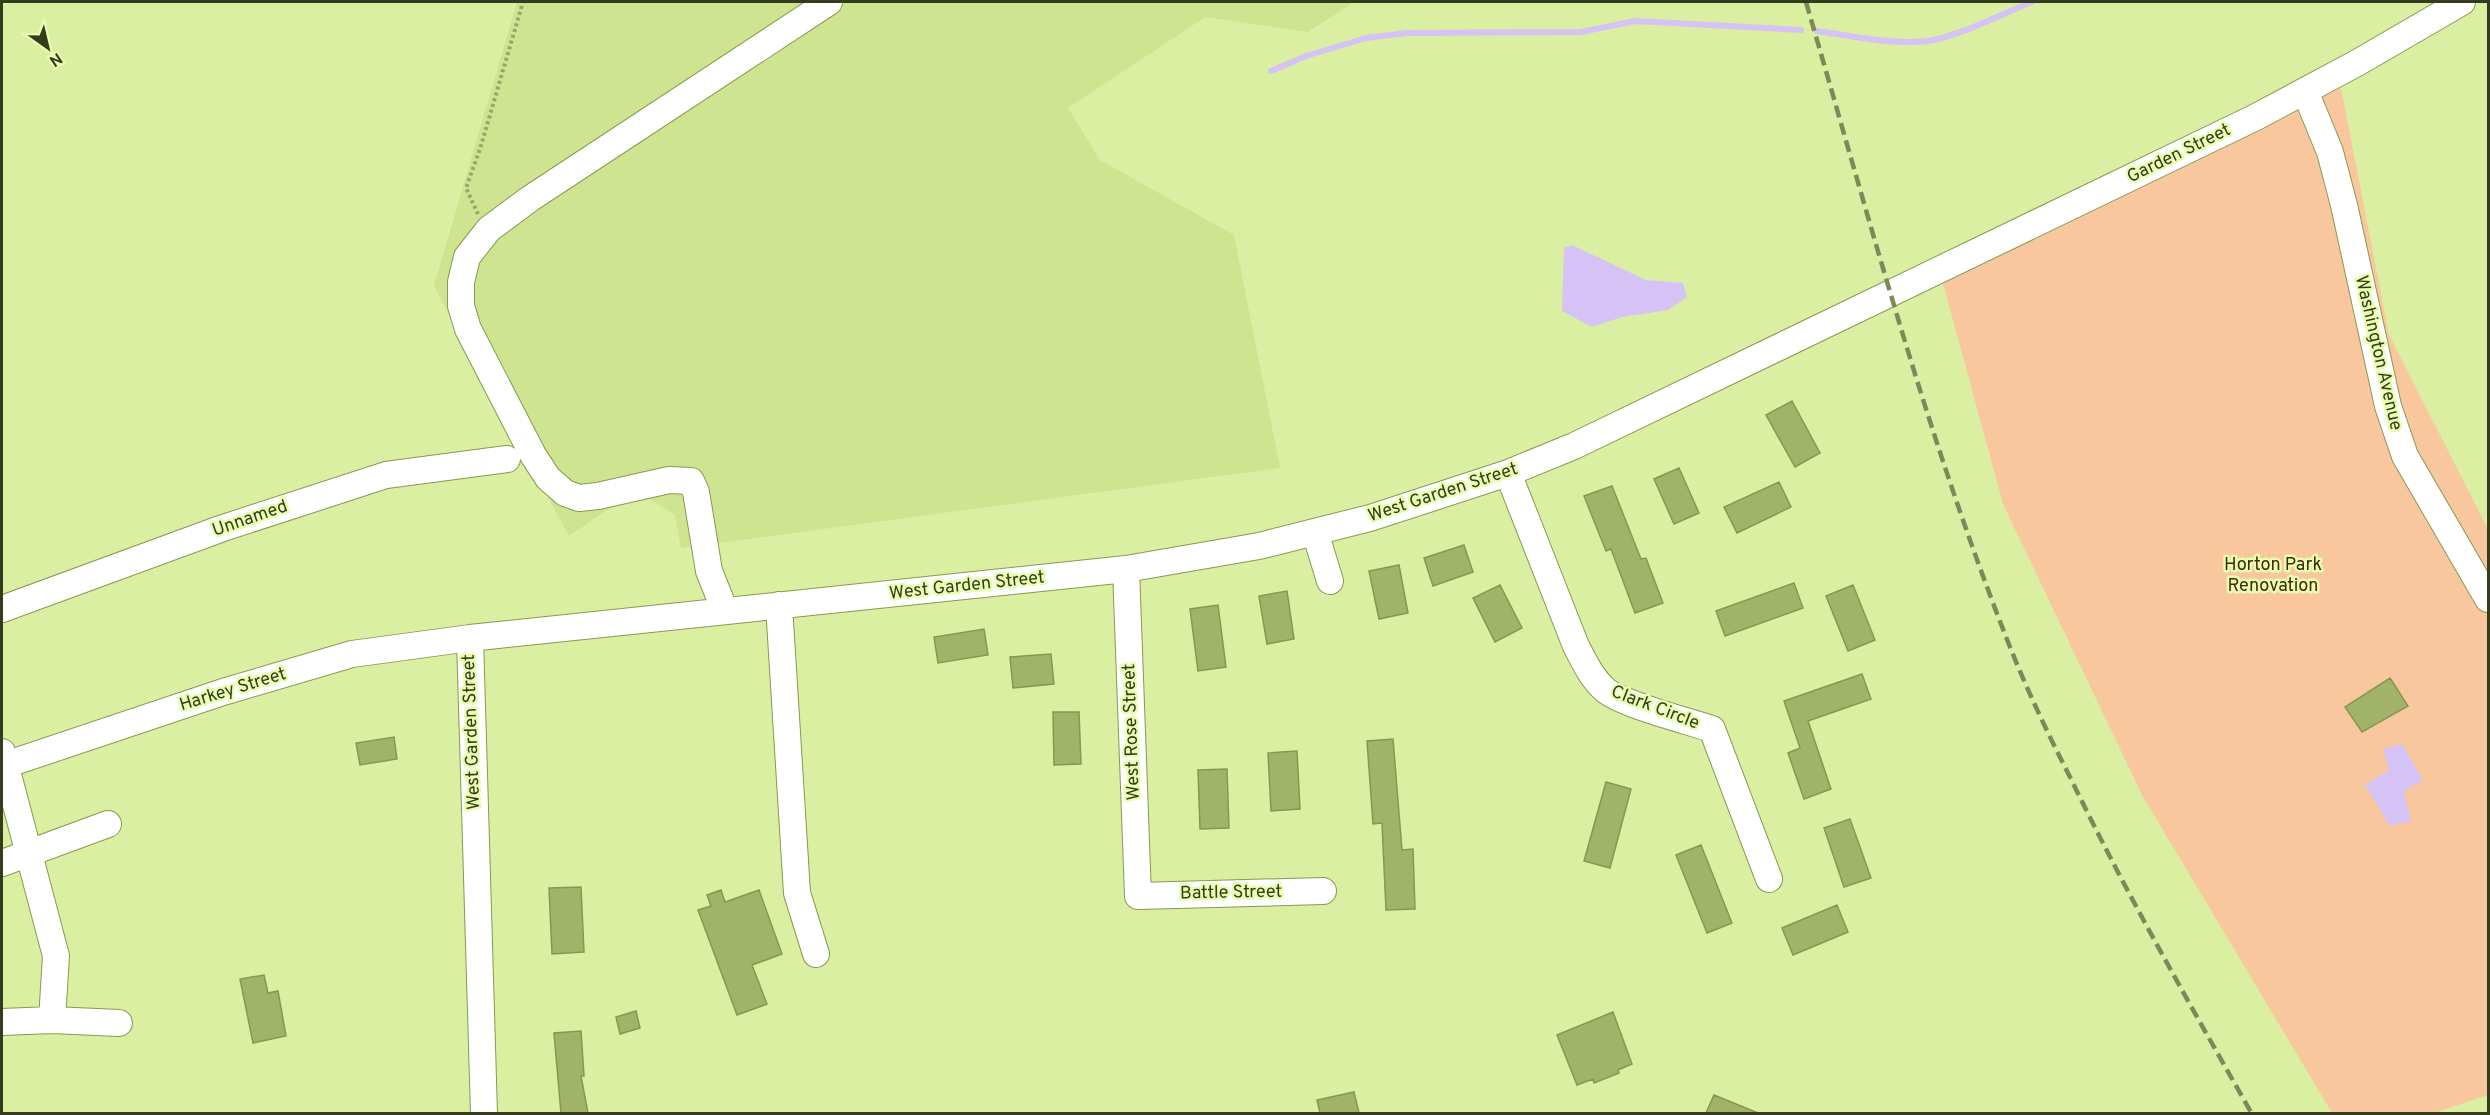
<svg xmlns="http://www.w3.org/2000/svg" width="2490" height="1115" font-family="Overpass,sans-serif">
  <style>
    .built { fill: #cee490 }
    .green { fill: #f9c79e }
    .water { fill: #d4c3f4 }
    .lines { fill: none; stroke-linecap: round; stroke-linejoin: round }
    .stream { stroke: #d4c3f4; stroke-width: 6 }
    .building { fill: #a0b368; stroke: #86984e; stroke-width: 1.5 }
    .minor-casing { stroke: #879a50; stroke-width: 28 }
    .path { stroke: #97a76c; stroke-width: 4; stroke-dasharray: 3 3; stroke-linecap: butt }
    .minor { stroke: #fff; stroke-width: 26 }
    .rail { stroke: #7c8a57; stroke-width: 4.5; stroke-dasharray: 12 6; stroke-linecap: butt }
    .labels { text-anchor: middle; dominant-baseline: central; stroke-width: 5; stroke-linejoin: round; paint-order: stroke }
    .street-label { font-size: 18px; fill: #343c1d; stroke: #e8fdaf }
    .park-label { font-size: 18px; fill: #43260b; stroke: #e8fdaf }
  </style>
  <rect width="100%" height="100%" fill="#daefa2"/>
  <path class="built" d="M517,2H1354L1308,32L1205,17L1068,108L1100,160L1234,235L1280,468L681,548L675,515L650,499L620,501L569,536L434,286Z"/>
  <path class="green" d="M2341,88L2389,335L2488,529V1095L2434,1113H2332L2142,795L2003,504L1941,276Z"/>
  <path class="water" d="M1572,245L1646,280L1683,283L1687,297L1668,310L1622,317L1592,327L1562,311L1564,248Z
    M2402,744L2423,780L2404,791L2411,821L2390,826L2365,785L2389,770L2383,749Z"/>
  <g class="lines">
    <path class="stream" d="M1817,31C1853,36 1891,45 1928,41C1957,37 2004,13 2032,2
      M1271,71L1306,56L1366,38L1407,33L1581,32L1635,21L1801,30"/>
  </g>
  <path class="building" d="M1792,401L1820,453L1795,467L1766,415Z
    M1679,468L1699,513L1674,524L1654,479Z
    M1779,482L1791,507L1737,533L1724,507Z
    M1612,486L1641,559L1646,558L1663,603L1635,613L1611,549L1606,551L1584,496Z
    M1464,545L1473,572L1433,586L1424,558Z
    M1399,565L1408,613L1379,619L1369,571Z
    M1794,583L1803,608L1725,636L1716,611Z
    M1500,585L1522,628L1495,642L1473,598Z
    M1853,585L1875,640L1848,651L1826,596Z
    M1287,591L1294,639L1267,644L1259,596Z
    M1218,605L1226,667L1198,671L1190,609Z
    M984,629L988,655L938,663L934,637Z
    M1051,654L1054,684L1013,688L1010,657Z
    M1862,674L1871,699L1808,721L1831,789L1804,799L1788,753L1800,748L1784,701Z
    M2390,678L2408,706L2362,732L2345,707Z
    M1053,712H1079L1081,764L1054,765Z
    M394,737L397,759L360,765L356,743Z
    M1393,739L1402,850L1413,849L1415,909L1386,910L1382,823L1373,824L1367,741Z
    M1297,751L1300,809L1271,811L1268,753Z
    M1227,769L1229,828L1200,829L1198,770Z
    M1606,782L1631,789L1610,868L1584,861Z
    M1850,819L1871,878L1844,887L1824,828Z
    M1701,845L1732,923L1707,933L1676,855Z
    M581,887L584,952L552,954L549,888Z
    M721,890L725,902L759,890L782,954L752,965L767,1004L737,1015L698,910L711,906L707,895Z
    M1837,905L1848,932L1793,955L1782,928Z
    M264,975L268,993L278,991L286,1036L253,1043L240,979Z
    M636,1011L640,1028L620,1034L616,1017Z
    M1613,1012L1632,1064L1618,1070L1619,1073L1594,1083L1593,1079L1577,1085L1557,1035Z
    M581,1031L584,1076H581L588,1113H561L554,1033Z
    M1354,1092L1359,1113H1320L1317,1100Z
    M1714,1095L1758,1113H1706Z"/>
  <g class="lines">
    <defs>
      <path id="minor" d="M2305,91L2330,152L2344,205L2388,406L2405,456L2488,599
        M1508,473L1576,646C1584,661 1591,677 1604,689C1620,704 1688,721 1712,729L1769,879
        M1315,532L1330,581
        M1126,569L1138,896L1323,891
        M779,605L797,893L816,954
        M2,609L223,528L386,475L507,459
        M725,611L709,571L696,492L691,481L669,480L598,496L579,498L565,493L548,478L533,455L468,329L461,306V282L467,257L489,229L531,198L829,2
        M470,638L484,1114
        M2,752L56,956L52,1020
        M2,766L223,692L352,654L470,638L1126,569L1259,546L1370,518L1508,473L1574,446L2256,117L2357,63L2462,2
        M2,863L108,824
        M2,1022L52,1020L119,1023"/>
    </defs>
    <use href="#minor" class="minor-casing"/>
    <path class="path" d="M478,214L466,188L480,149L523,2"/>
    <use href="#minor" class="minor"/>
    <path class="rail" d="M1806,2C1869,218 1927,437 2010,647C2028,692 2049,736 2071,779C2126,893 2189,1003 2252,1114"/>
  </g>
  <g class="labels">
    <g class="street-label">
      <text transform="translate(2179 154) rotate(-26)">Garden Street</text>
      <text transform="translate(2378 353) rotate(77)">Washington Avenue</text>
      <text transform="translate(1443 493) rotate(-18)">West Garden Street</text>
      <text transform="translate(250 519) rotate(-19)">Unnamed</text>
      <text transform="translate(967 586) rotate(-6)">West Garden Street</text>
      <text transform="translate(233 690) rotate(-17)">Harkey Street</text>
      <text transform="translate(1655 708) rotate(21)">Clark Circle</text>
      <text transform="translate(472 732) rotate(-92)">West Garden Street</text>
      <text transform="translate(1132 732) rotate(-92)">West Rose Street</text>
      <text transform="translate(1231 893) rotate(-1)">Battle Street</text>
    </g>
    <g class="park-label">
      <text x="2273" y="565">Horton Park<tspan x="2273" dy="21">Renovation</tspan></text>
    </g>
  </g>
  <rect width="2490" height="1115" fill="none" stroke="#343c1d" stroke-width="6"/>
  <g transform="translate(48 48) rotate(146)" stroke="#e8fdaf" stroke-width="4.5" paint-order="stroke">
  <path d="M0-4.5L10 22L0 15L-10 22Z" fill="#343c1d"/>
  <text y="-9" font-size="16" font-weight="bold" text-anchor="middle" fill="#343c1d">N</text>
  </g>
</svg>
